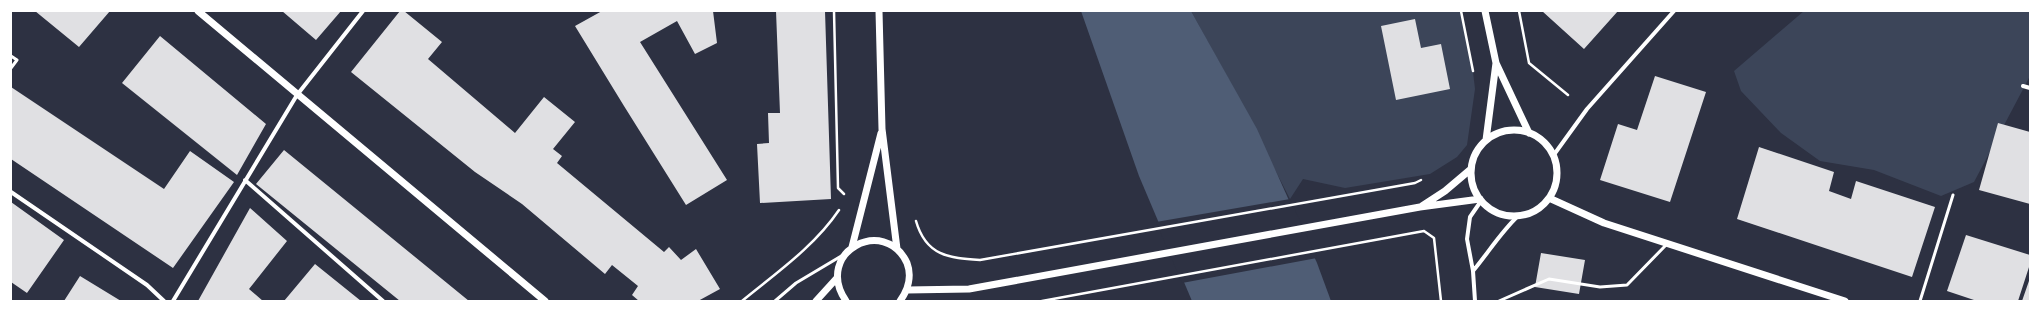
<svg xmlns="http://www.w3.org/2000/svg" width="2041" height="312" font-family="'Titillium Web',sans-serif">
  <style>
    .green { fill: #3c4559 }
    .water { fill: #4f5d75 }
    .pier { fill: #2d3142 }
    .building { fill: #e0e0e3 }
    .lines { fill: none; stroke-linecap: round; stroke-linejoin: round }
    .path { stroke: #fff; stroke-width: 2.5 }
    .service { stroke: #fff; stroke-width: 3 }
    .minor { stroke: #fff; stroke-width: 4 }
    .tertiary { stroke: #fff; stroke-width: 7 }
  </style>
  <rect width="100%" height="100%" fill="#2d3142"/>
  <path class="green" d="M1191,11H1461L1472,63L1475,89L1467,145L1457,157L1430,174L1345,188L1303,179L1290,199L1227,76Z
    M1804,11H2030V76L1974,182L1941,196L1874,170L1820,161L1781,133L1741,91L1734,71Z"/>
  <path class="water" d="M1081,11H1191L1257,129L1317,263L1331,301H1192L1139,176Z"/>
  <path class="pier" d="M1290,199L1317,258L1182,283L1156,222Z"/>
  <path class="building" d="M35,11H110L79,47Z
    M282,11H341L316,40Z
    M400,11H404L442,42L428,59L515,133L544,97L575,122L553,149L562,156L557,163L664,252L669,247L681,260L696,249L720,289L698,301H639L632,295L638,286L612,265L605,274L522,204L475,172L351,72Z
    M602,11H713L717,43L695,54L677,21L640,42L727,180L686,205L624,106L638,97L624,106L575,26Z
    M776,11H825L831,199L760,203L757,144L769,143L768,113H780Z
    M1542,11H1618L1584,49Z
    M1415,19L1421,48L1441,44L1450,89L1396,100L1381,26Z
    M160,36L266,124L237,175L122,83Z
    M1655,76L1706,92L1670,202L1600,180L1618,124L1637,130Z
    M11,87L164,189L190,151L234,182L173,268L11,159Z
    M1998,123L2030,132V204L1979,190Z
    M1759,147L1834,172L1829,191L1851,199L1856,181L1935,207L1912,277L1737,219Z
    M284,150L469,301H400L256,184Z
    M11,202L64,240L27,293L11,282Z
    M250,208L287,241L249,289L263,301H198Z
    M1966,235L2030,255V264L2018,301H1977L1947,291Z
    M1541,253L1585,260L1579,294L1535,287Z
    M315,264L361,301H284Z
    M80,276L121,301H64Z
    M2030,278V301H2022Z"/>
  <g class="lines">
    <path class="path" d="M834,11L838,188L844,194
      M1461,11L1473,71
      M1519,11L1529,63L1568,95
      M916,221C926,256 949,258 980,260L1415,183L1421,180
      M1424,231L1434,238L1441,301
      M742,301C776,273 814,247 839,210
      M1042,301L1424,231"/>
    <path class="service" d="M11,56L17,60L11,68
      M775,301L796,283L843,255
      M1499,301L1549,279L1600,287L1627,285L1667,244
      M1920,301L1953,195"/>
    <path class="minor" d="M2023,86L2030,88
      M1553,156L1587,109L1674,11
      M245,180L383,301
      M11,192L147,285L164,301
      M1473,271C1488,253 1501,232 1518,216
      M173,301L297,95L363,11
      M1475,301L1473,271L1467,239L1470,217L1481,201"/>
    <path class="tertiary" d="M198,11L545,301
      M879,11L882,129L897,249
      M1485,11L1496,63L1529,133
      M1471 173a43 43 0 1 1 86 0a43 43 0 1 1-86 0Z
      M1486,140L1496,63
      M1549,198L1604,223L1845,301
      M1422,206L1445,191L1471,169
      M852,247L881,133
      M907,290L969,289L1420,207L1480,199
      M816,301L836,279
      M846,301C813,252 885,215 907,263C912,276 908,290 900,301"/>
  </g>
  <rect width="2041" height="312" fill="none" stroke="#ffffff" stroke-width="24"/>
</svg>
